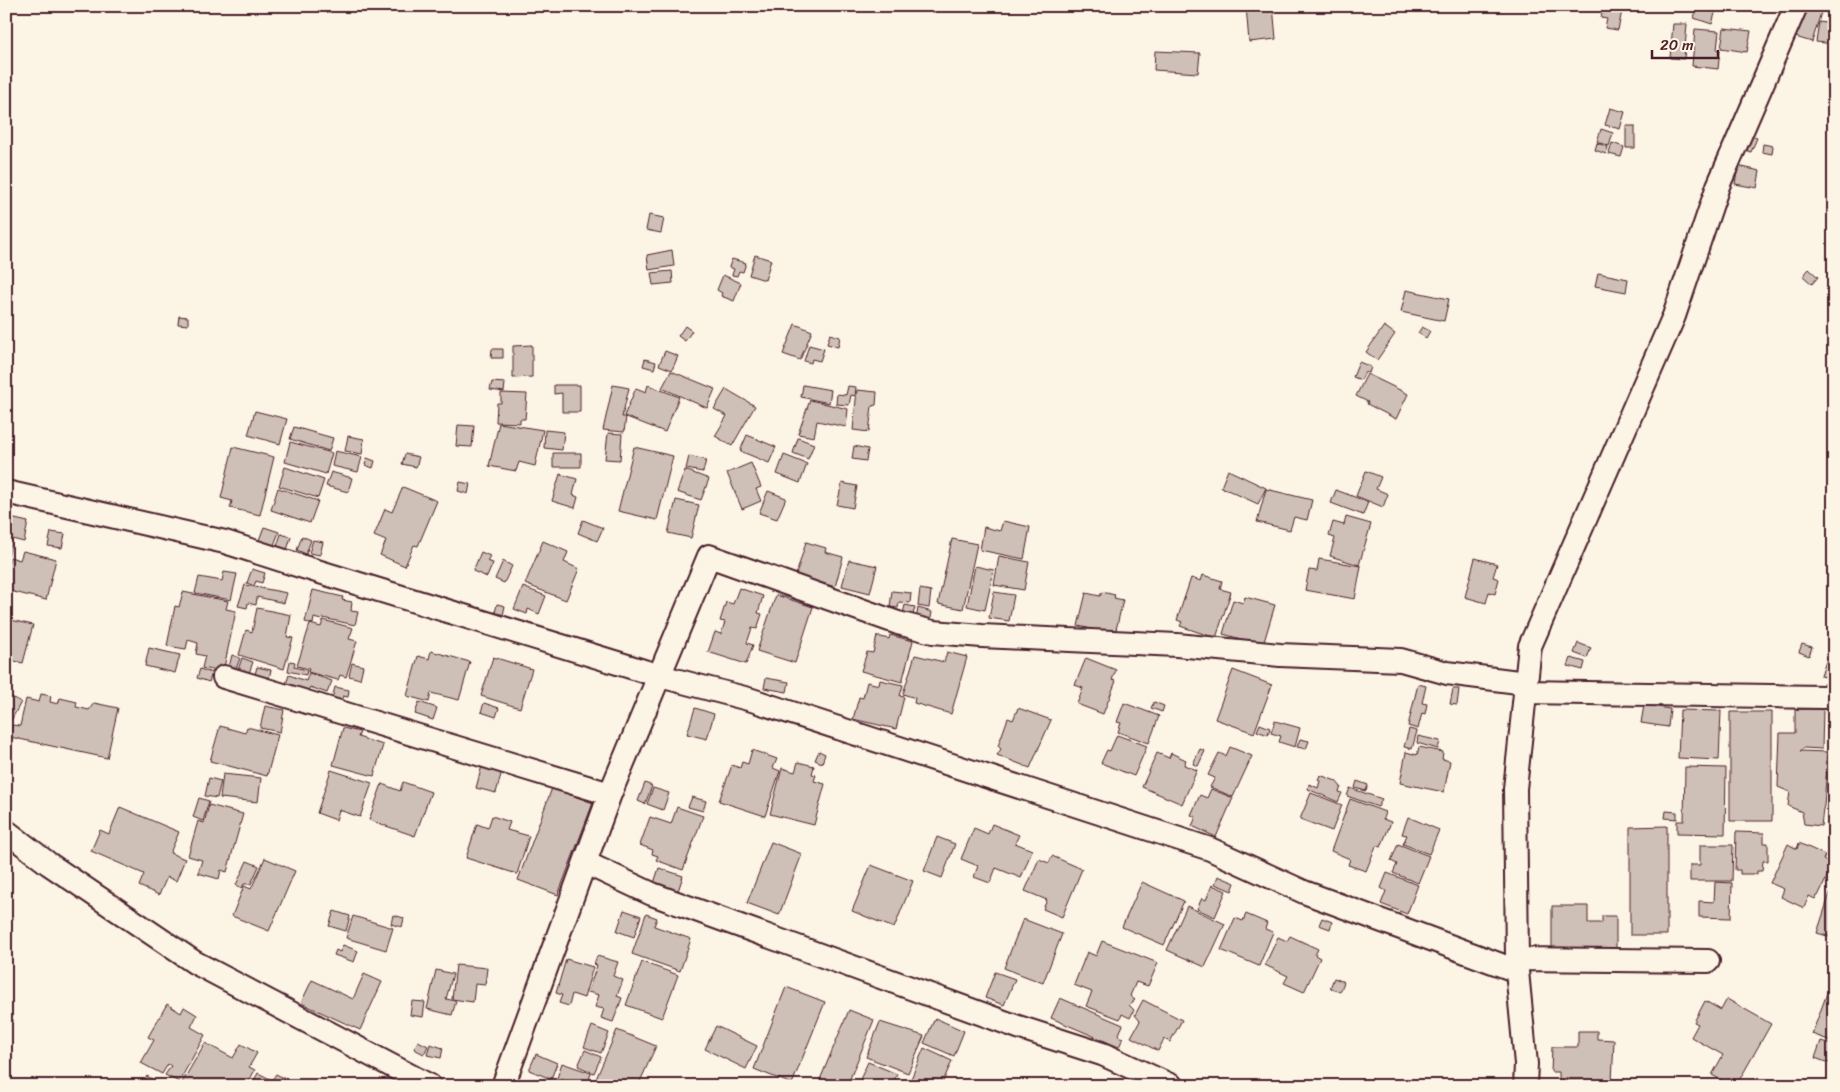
<svg xmlns="http://www.w3.org/2000/svg" width="1840" height="1092" font-family="Sriracha,sans-serif">
  <style>
    .building { fill: #cfc0b7; stroke: #4a1f2b }
    .lines { fill: none; stroke-linecap: round; stroke-linejoin: round }
    .minor-casing { stroke: #4a1f2b; stroke-width: 26 }
    .minor { stroke: #fcf5e5; stroke-width: 22 }
  </style>
  <rect width="100%" height="100%" fill="#fcf5e5"/>
  <filter id="ink" filterUnits="userSpaceOnUse"><feTurbulence type="fractalNoise" baseFrequency=".02" numOctaves="2"/><feDisplacementMap in="SourceGraphic" scale="10" xChannelSelector="R" yChannelSelector="G"/><feConvolveMatrix kernelMatrix="1 2 1 2 8 2 1 2 1" color-interpolation-filters="sRGB"/></filter>
  <g filter="url(#ink)">
    <path class="building" d="M1246,6H1273L1276,39L1249,42Z
      M1697,6H1717L1712,24L1694,18Z
      M1801,6H1823L1812,42L1792,36Z
      M1603,7L1622,11L1618,30L1605,28L1607,19L1601,18Z
      M1819,22L1834,24V44L1816,42Z
      M1673,24H1687L1684,59L1670,58Z
      M1724,28L1751,31L1747,52L1721,48Z
      M1695,29L1719,31L1717,50H1720L1718,69L1692,66Z
      M1155,51L1200,53L1198,73L1154,70Z
      M1610,108L1625,112L1620,129L1605,125Z
      M1626,126H1635V148H1626Z
      M1601,129L1613,133L1609,146L1597,142Z
      M1749,135L1757,138L1751,152L1743,149Z
      M1597,143L1608,147L1606,154L1595,150Z
      M1612,143L1624,147L1621,157L1609,154Z
      M1763,144L1773,146L1772,154L1762,152Z
      M1738,166L1760,171L1757,188L1735,184Z
      M649,215L664,218L661,233L646,230Z
      M672,250L674,266L649,270L647,255Z
      M755,255L771,260L765,280L749,275Z
      M732,259L746,263L743,272L739,271L737,276L732,275L734,269L729,267Z
      M1809,269L1818,277L1812,284L1803,276Z
      M672,271L673,283L653,285L651,273Z
      M1598,273L1628,279L1626,292L1595,286Z
      M723,275L741,283L734,301L721,296L722,293L717,290Z
      M1406,290L1449,299L1444,321L1401,312Z
      M179,316L188,317V325L178,324Z
      M795,324L812,331L800,360L783,354Z
      M685,326L692,331L685,341L678,336Z
      M1384,326L1395,334L1377,360L1366,352Z
      M1422,327L1430,331L1426,338L1418,333Z
      M830,334L840,337L838,347L827,344Z
      M532,345V377L513,378V346Z
      M809,345L824,349L820,361L812,359L811,363L804,361Z
      M492,349H503V358H491Z
      M665,351L678,356L672,370L659,365Z
      M645,359L656,362L654,369L643,366Z
      M1359,362L1371,367L1369,373L1365,372L1361,380L1353,377Z
      M671,371L715,389L707,408L662,388Z
      M1367,374L1408,394L1396,419L1367,404L1368,402L1356,396Z
      M492,382L505,383L504,392L490,390Z
      M554,385H580V412H562V393L554,394Z
      M613,385L629,388L622,417H626L624,432L603,430Z
      M648,385L679,397L665,432L624,416L636,388L646,392Z
      M803,385L831,390L829,403L801,397Z
      M848,386L856,387L855,396L851,395L849,405L836,404L837,394L846,395Z
      M726,389L755,406L732,446L715,436L727,416L714,409Z
      M857,390L877,392L876,405L872,406L869,432L853,430Z
      M501,393L527,394L525,419H520V423L496,422L497,403H501Z
      M810,400L848,409L846,427L817,421L814,437L798,434Z
      M255,411L287,419L280,444L248,435Z
      M499,423L543,430L535,466L519,462L516,471L489,466Z
      M458,425L474,426L472,447L456,446Z
      M294,427L333,438L329,451L290,439Z
      M545,430L564,432L562,450L544,448Z
      M608,433L622,434L620,460L605,459Z
      M747,435L776,447L769,463L740,451Z
      M348,436L364,439L362,454L345,451Z
      M798,438L814,444L808,459L793,453Z
      M290,442L332,453L326,474L285,462Z
      M854,446L868,449L866,461L852,459Z
      M233,447L274,457L260,515L230,508L232,501L221,498Z
      M634,447L673,456L657,520L618,511Z
      M335,451L362,457L358,472L332,466Z
      M553,453H581V467H553Z
      M405,454L419,457L416,467L402,464Z
      M784,455L807,464L800,483L777,474Z
      M689,456L706,460L703,472L686,469Z
      M367,458L375,461L373,468L365,465Z
      M751,463L761,487L756,489L761,501L742,509L727,473Z
      M285,467L324,480L318,498L279,486Z
      M685,470L709,479L701,500L677,492Z
      M1228,470L1266,488L1258,504L1221,487Z
      M1366,471L1381,477L1376,489L1388,494L1383,507L1356,496Z
      M331,472L352,478L348,492L326,486Z
      M560,474L577,479L573,495L578,497L575,508L552,501Z
      M460,482L470,484L468,494L458,491Z
      M842,483L857,486L853,508L837,505Z
      M403,487L437,501L418,546L414,545L405,566L380,555L386,541L374,536L385,509L392,512Z
      M278,488L318,501L310,523L271,510Z
      M1266,489L1312,500L1307,520L1294,517L1290,530L1257,522Z
      M1336,490L1368,502L1363,515L1331,503Z
      M768,491L786,498L777,519L759,513Z
      M676,500L699,505L691,538L668,533Z
      M6,517L28,522L24,542L12,539L8,558L6,557Z
      M1346,517L1371,524L1359,565L1330,556L1335,538L1329,536L1333,522L1344,525Z
      M583,520L603,528L597,541L578,533Z
      M1003,521L1030,527L1024,559L980,550L984,527L1000,531Z
      M264,527L279,532L274,545L259,540Z
      M51,532L65,534L62,548L48,546Z
      M281,534L291,537L287,550L277,546Z
      M302,536L311,540L306,554L297,550Z
      M952,539L977,544L963,609L938,604Z
      M313,540L323,542L320,555L309,553Z
      M543,541L568,552L564,562L579,569L566,600L525,584Z
      M806,542L826,548L825,552L843,557L835,587L796,575Z
      M23,551L56,559L46,600L6,590V573L10,557L20,560Z
      M481,552L490,556L487,561L493,563L487,577L473,571Z
      M999,556L1029,562L1024,590L994,585Z
      M1475,558L1497,564L1493,577L1499,579L1495,594L1489,592L1486,603L1465,597Z
      M1319,559L1361,566L1355,599L1305,590L1309,570L1317,571Z
      M849,560L877,566L870,593L842,586Z
      M503,561L512,566L504,583L495,579Z
      M975,566L994,570L985,610L967,606Z
      M252,569L265,573L262,583L256,581L254,586L247,583Z
      M224,572L237,574L231,600L195,593L199,577L222,581Z
      M1203,575L1222,581L1220,589L1231,592L1216,638L1180,626L1182,622L1177,620L1191,578L1201,581Z
      M245,585L287,593L284,603L257,597L256,605L248,603L247,608L238,606Z
      M523,587L546,596L539,614L528,609L527,614L514,609Z
      M739,588L763,596L758,613L762,614L757,629L752,628L747,643L753,645L746,664L708,652L715,632L721,634L725,622L720,621L726,602L733,604Z
      M920,589L931,591L929,608L918,606Z
      M313,590L343,597L342,600L352,602L351,611L358,612L355,625L323,618L321,620L314,618L313,624L305,622Z
      M892,591L911,593L910,603L899,602L898,608L890,607Z
      M183,592L228,601L226,609L236,611L223,672L202,668L205,656L196,654L198,643L188,640L186,649L167,646L175,606L179,607Z
      M994,592L1014,595L1009,621L989,618Z
      M1102,592L1115,595L1114,598L1123,600L1115,634L1078,626L1086,593L1100,596Z
      M776,595L813,607L795,663L757,651Z
      M1245,597L1275,605L1263,645L1223,634L1233,600L1243,603Z
      M497,604L505,606L503,615L495,613Z
      M905,605L915,607L912,619L902,618Z
      M257,608L291,615L287,637L293,638L284,669L239,655L246,630L252,632Z
      M918,608L932,612L930,623L916,620Z
      M6,619L33,625L23,663L6,659Z
      M323,620L353,628L349,639L357,641L346,677L340,675L338,680L308,672L309,669L297,666L310,624L321,627Z
      M890,635L913,641L902,682L861,671L867,652L873,653L877,636L889,639Z
      M1578,643L1591,648L1587,658L1574,653Z
      M1802,644L1812,647L1809,656L1799,652Z
      M149,648L180,655L175,673L145,666Z
      M431,651L470,662L459,700L431,693L429,702L407,696L418,656L429,659Z
      M947,652L967,657L951,714L914,703L915,698L903,694L915,655L944,662Z
      M232,655L240,658L236,669L229,667Z
      M493,657L532,669L520,708L481,696Z
      M242,658L253,662L249,673L238,670Z
      M1086,658L1116,670L1112,680L1116,681L1103,714L1077,704L1083,688L1075,685Z
      M1571,658L1585,662L1583,670L1568,666Z
      M290,661L295,662L294,667L307,670L306,675L288,671Z
      M1826,661L1834,663L1830,678L1821,676Z
      M352,663L363,666L360,679L349,676Z
      M257,667L271,670L268,682L254,678Z
      M200,669L212,673L209,682L197,678Z
      M1233,670L1272,685L1254,733L1215,719Z
      M309,673L332,681L327,693L310,687L308,692L286,684L289,675L306,681Z
      M766,678L789,682L787,692L764,688Z
      M880,680L903,685L900,696L904,697L896,729L853,719L859,697L863,698L867,682L879,685Z
      M1418,684L1426,686L1422,703L1427,704L1425,714L1422,713L1418,729L1408,726Z
      M335,687L349,690L348,697L343,696L341,701L332,699Z
      M1453,689H1459L1457,705L1450,704Z
      M6,694L21,702L6,730Z
      M41,694L51,696L50,702L58,704L60,698L77,702L76,707L89,710L94,703L118,708L107,758L10,737L12,725L20,726L26,699L39,702Z
      M419,702L437,708L433,720L415,714Z
      M1154,702L1164,706L1162,712L1151,708Z
      M484,703L499,708L496,717L481,712Z
      M1124,703L1159,716L1149,743L1118,732L1121,723L1117,722Z
      M1644,705L1670,709L1668,727L1641,723Z
      M265,706L284,710L280,732L260,728Z
      M695,708L714,714L707,739L687,734Z
      M1018,708L1051,720L1030,768L997,755L1001,749L998,746L1008,718L1013,720Z
      M1795,709H1823L1822,749L1804,748L1800,751L1828,752L1824,806L1823,809L1821,826L1804,824L1802,812L1788,806L1790,792L1778,787L1780,733H1795Z
      M1680,710L1721,711L1719,760L1678,758Z
      M1730,712H1772V821H1730Z
      M1275,721L1300,728L1295,747L1279,742L1281,736L1271,733Z
      M1260,724L1270,728L1268,735L1257,731Z
      M220,726L245,733L247,727L278,735L267,776L210,761Z
      M343,728L360,732L358,737L383,745L374,776L333,765Z
      M1409,729L1417,731L1412,749L1404,747Z
      M1117,735L1147,746L1134,776L1101,763L1107,750L1110,751Z
      M1418,736L1440,741L1438,749L1417,743Z
      M1300,739L1309,741L1306,749L1297,747Z
      M1230,747L1252,756L1233,797L1210,787L1215,778L1208,775L1219,753L1226,756Z
      M1419,747L1443,752L1442,759L1450,761L1444,792L1400,783L1406,752L1417,755Z
      M1200,749L1205,751L1198,766L1193,764Z
      M752,750L777,759L773,768L780,771L765,816L719,801L732,765L740,768L742,762L748,764Z
      M819,751L825,754L822,763L815,760Z
      M1157,753L1169,758L1171,753L1186,760L1184,765L1197,770L1182,804L1142,787Z
      M483,762L503,767L496,793L476,788Z
      M798,762L814,766L812,774L816,775L814,781L825,784L814,825L770,814L782,768L795,772Z
      M1685,767L1726,768L1725,834L1677,833V821H1684Z
      M331,770L372,783L360,817L339,810L336,820L317,813Z
      M223,774L261,778L258,802L220,798Z
      M1320,775L1336,781L1341,787L1339,792L1342,793L1338,802L1308,789L1309,784L1318,788L1320,781L1318,780Z
      M209,778L221,781L217,798L205,796Z
      M1357,781L1368,785L1366,791L1355,788Z
      M403,782L431,792L415,836L369,820L382,784L400,791Z
      M645,783L652,786L645,804L638,801Z
      M552,788L593,803L558,895L518,880Z
      M653,788L669,793L663,810L647,804Z
      M1350,788L1382,799L1378,807L1347,796Z
      M1211,789L1233,798L1216,837L1192,826L1196,817L1191,815L1200,795L1207,798Z
      M1311,793L1342,805L1332,831L1300,819Z
      M692,797L706,801L703,811L688,807Z
      M199,798L209,801L203,821L193,817Z
      M1350,799L1385,812L1383,819L1391,822L1381,847L1376,846L1366,871L1348,865L1350,859L1331,851Z
      M209,805L243,814L227,872L221,870L219,879L198,873L202,860L188,856L198,821L204,823Z
      M120,807L179,832L170,853L185,859L176,881L167,877L159,895L139,886L144,874L91,851L100,830L109,834Z
      M677,807L703,816L683,870L656,860L658,856L652,854L653,850L640,845L650,817L671,824Z
      M1666,811L1677,812V819L1665,818Z
      M492,816L510,822L507,830L529,836L517,874L466,858L477,824L488,828Z
      M1408,817L1439,830L1429,854L1403,844L1407,835L1402,834Z
      M992,824L1019,835L1015,843L1032,850L1021,878L996,868L990,883L974,877L978,866L961,859L974,828L988,834Z
      M1667,826V935H1630V827Z
      M1736,832L1764,833V843H1768V861H1763L1762,871H1757V874H1740V870H1735Z
      M937,837L955,844L942,878L924,871Z
      M771,842L802,854L779,915L747,903Z
      M1799,843L1825,855L1823,860L1833,865L1818,896H1817L1815,899L1809,896L1804,908L1781,897L1784,889L1770,883L1788,844L1797,849Z
      M1398,844L1429,856L1418,883L1393,873L1397,864L1391,861Z
      M1700,845H1733L1732,881H1690V865H1700Z
      M1052,856L1082,869L1062,917L1043,909L1047,900L1025,891L1039,859L1049,863Z
      M265,858L295,871L269,931L232,916L244,886L251,889Z
      M247,861L259,866L251,884H244L242,888L236,885Z
      M871,865L913,881L894,928L852,911Z
      M659,868L683,876L678,891L654,883Z
      M1387,873L1418,885L1407,914L1381,904L1386,891L1381,888Z
      M1218,876L1235,883L1232,891L1215,884Z
      M1834,881V938L1817,933Z
      M1142,882L1184,901L1164,945L1122,927Z
      M1715,882L1732,883L1731,918L1699,917V901L1714,902Z
      M1212,885L1226,891L1215,917L1197,909L1202,898L1206,900Z
      M1187,906L1225,924L1205,967L1167,950Z
      M1552,906H1588V923H1602V916H1616V953L1552,952Z
      M624,910L641,916L634,937L617,931Z
      M334,911L350,916L346,931L329,926Z
      M646,914L657,918L654,926L691,939L680,971L632,954Z
      M1246,914L1267,923L1265,929L1273,932L1259,966L1221,950L1235,918L1243,921Z
      M393,915L404,918L402,927L391,924Z
      M353,916L393,928L386,950L346,938Z
      M1322,918L1332,922L1330,929L1319,925Z
      M1023,919L1062,934L1043,983L1004,968Z
      M1290,936L1318,949L1315,955L1320,958L1304,992L1284,983L1288,976L1265,965L1278,937L1287,941Z
      M1102,941L1158,963L1148,986L1136,982L1130,996L1135,1000L1129,1005L1134,1010L1130,1018L1122,1014L1120,1019L1086,1006L1092,992L1074,985L1087,952L1096,956Z
      M343,945L358,951L354,962L334,955L336,950L340,952Z
      M597,956L618,962L613,976L623,980L617,996L622,998L613,1022L601,1018L604,1009L595,1007L599,995L588,992L597,965L594,964Z
      M566,959L593,967L584,998L572,994L569,1006L559,1003L562,995L556,993Z
      M642,962L678,975L662,1018L626,1005Z
      M456,965L487,968L485,985L475,984L473,1002L452,999Z
      M436,970L453,974L446,999L456,1001L452,1015L427,1009Z
      M995,972L1015,979L1004,1005L985,998Z
      M364,974L382,982L360,1030L301,1003L312,980L353,999Z
      M1833,977L1834,978V1042L1812,1034Z
      M1334,978L1344,982L1340,992L1330,988Z
      M786,987L825,1002L792,1084L754,1069Z
      M1060,998L1123,1025L1118,1036L1123,1038L1119,1047L1051,1018Z
      M1727,999L1771,1024L1736,1086H1732L1712,1075L1723,1055L1691,1037L1698,1024L1694,1022L1705,1001L1721,1010Z
      M1143,1000L1182,1020L1170,1042L1164,1039L1158,1051L1131,1037L1140,1021L1135,1015Z
      M412,1001L425,1002L423,1017L410,1015Z
      M167,1004L181,1013L184,1007L197,1015L191,1027L205,1035L179,1082L165,1075L171,1066L168,1064L162,1074L141,1063L154,1040L148,1037Z
      M849,1010L874,1020L847,1086H828L819,1082Z
      M935,1018L964,1031L954,1056L924,1043Z
      M880,1022L924,1036L908,1073L866,1057Z
      M592,1026L609,1033L601,1053L584,1047Z
      M716,1026L757,1046L746,1069L705,1049Z
      M617,1030L656,1046L638,1086H593Z
      M1578,1031H1597V1039L1614,1040L1612,1082L1559,1081V1072H1551L1552,1047H1578Z
      M418,1041L428,1046L424,1054L414,1049Z
      M1821,1041L1834,1045V1065L1815,1058Z
      M205,1043L233,1058L241,1044L257,1053L249,1067L255,1070L246,1086H180Z
      M430,1044L443,1048L441,1058L427,1055Z
      M924,1048L952,1061L941,1086H908Z
      M585,1050L601,1057L594,1073L578,1066Z
      M536,1054L557,1063L551,1079L529,1070Z
      M868,1062L897,1074L892,1086H857Z
      M562,1063L591,1073L587,1086H580L557,1078Z
      M258,1073L272,1080L276,1074L299,1086H251Z
      M147,1076L160,1084L159,1086H141Z"/>
    <g class="lines">
      <defs>
        <path id="minor" d="M6,492L225,542L297,565L660,676L752,700L1210,849L1304,892L1517,971L1526,1064L1525,1086
          M224,677L610,794
          M1525,692L1824,697L1834,694
          M6,831L49,864L194,962L430,1086
          M586,863L652,894L1018,1027L1102,1054L1172,1086
          M1708,961L1517,959L1515,789L1530,646L1674,316L1718,186L1796,6
          M503,1086L610,794L709,556L898,623L933,632L982,636L1177,645L1280,655L1401,660L1447,673L1526,683"/>
      </defs>
      <use href="#minor" class="minor-casing"/>
      <use href="#minor" class="minor"/>
    </g>
  </g>
  <rect width="1840" height="1092" fill="none" stroke="#fcf5e5" stroke-width="25"/>
  <rect x="12" y="12" width="1815" height="1067" fill="none" stroke="#4a1f2b" stroke-width="2" filter="url(#ink)"/>
  <path d="M1652 50v8h66v-8" fill="none" stroke="#4a1f2b" stroke-width="2.5"/>
  <text x="1660" y="50" font-size="15" fill="#4a1f2b" stroke="#fcf5e5" stroke-width="4" paint-order="stroke">20 m</text>
</svg>
